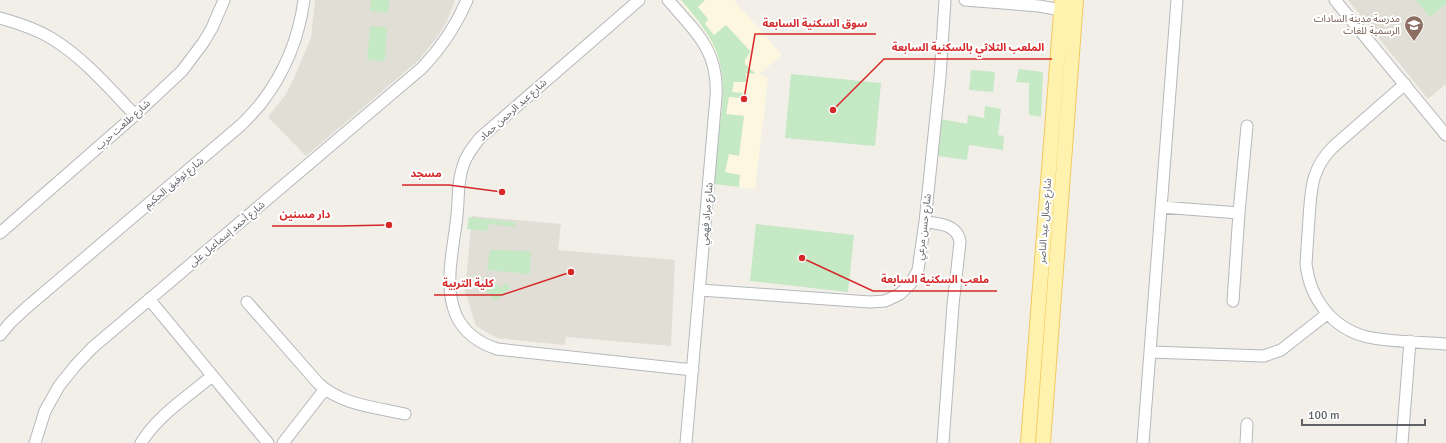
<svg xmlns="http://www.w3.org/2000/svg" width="1446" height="443" font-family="Signika,'Noto Sans Arabic',sans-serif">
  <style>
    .commercial { fill: #fef7e0 }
    .education { fill: #e1ded6 }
    .green { fill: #c5e8c5 }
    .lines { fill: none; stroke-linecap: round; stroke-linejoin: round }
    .minor-casing { stroke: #b5b8bc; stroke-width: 13 }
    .major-casing { stroke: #f2c960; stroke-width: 16 }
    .minor { stroke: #fff; stroke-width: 11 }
    .major { stroke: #fff2af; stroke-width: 14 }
    .labels { text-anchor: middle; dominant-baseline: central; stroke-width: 4; stroke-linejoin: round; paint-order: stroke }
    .education-label { font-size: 10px; fill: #785e54; stroke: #fff; text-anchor: end }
    .street-label { font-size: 10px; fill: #5f6368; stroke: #fff }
    .leader { fill: none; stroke: #d62828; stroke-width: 1.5 }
    .callout-dot { fill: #d62828; stroke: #fff; stroke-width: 1.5 }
    .callout-label { font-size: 11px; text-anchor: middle; font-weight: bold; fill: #d62828; stroke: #fff; stroke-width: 4; stroke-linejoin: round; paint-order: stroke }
  </style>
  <rect width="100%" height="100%" fill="#f1efe8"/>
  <path class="commercial" d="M679,0H734L782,55L759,74L768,78L755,189L712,184L722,92L720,67L711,44L704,30Z"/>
  <path class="education" d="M315,0H455L447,21L438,36L419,60L306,156L268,117L286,94L293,80L311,38Z
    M1348,0H1446V84L1428,99Z
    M472,216L561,224L558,250L675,260L671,346L566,337L565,345L497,338L476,326L465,291Z"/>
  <path class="green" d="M371,0H389L388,13L370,11Z
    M681,0H705L698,7L708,19L705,24L714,35L726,25L751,52L745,59V64L756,74L746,73V82H734L732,92L743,93V98L729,97L726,114L744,116L739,156L729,154L725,172L740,175L739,187L713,184C715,169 716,153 718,138C723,105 728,73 712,42C704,27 692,13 681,0Z
    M1416,0H1446V4L1430,17Z
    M370,26L387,27L385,61L367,60Z
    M1019,69L1043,72L1041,117L1029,115V83L1016,82Z
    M971,70L995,72L993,92L969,90Z
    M791,74L881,83L875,146L785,138Z
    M985,106L1001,109L998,135L1004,136L1003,150L969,145L967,160L938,156L941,119L967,124L968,115L984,118Z
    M469,217L515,222V227L489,224L488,231L467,229Z
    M756,224L854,235L848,292L750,281Z
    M490,250L531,251L530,273L528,274L487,270Z
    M484,281L489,287L495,282L501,288L506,283L510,288L495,301L480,284Z"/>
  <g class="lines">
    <defs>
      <path id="minor" d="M639,0L480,138C473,147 466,155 463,166C457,182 459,198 457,215C454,247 443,285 456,315C464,333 479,343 497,349L693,370
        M668,0C696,32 719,51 716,97L686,443
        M965,0L1039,6L1061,10
        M1335,0L1446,135
        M0,18C18,23 36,29 51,38C84,58 109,88 135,115
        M1405,84L1333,147C1311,169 1311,190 1309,218C1308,234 1307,249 1306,264C1310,299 1332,328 1367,337C1390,342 1422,342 1446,344
        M1161,207L1239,213
        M925,222C939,223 958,225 960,242L953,305L943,443
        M0,233L135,115L182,71L203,43L212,28L224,0
        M700,290L870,302L885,301L900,294L911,283L918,270L925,222L940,77L945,0
        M149,299L268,443
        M1233,301L1239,213L1247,126
        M247,302L318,383C341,405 375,407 405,414
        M0,335L10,323L26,308L241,125C248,118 256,110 262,102C285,72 299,37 304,0
        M1150,352L1264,356L1281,350L1327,314
        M35,443L45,411L59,386L75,366L92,348L422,68C441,48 456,26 467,0
        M141,443C158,415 187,397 212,376
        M283,443L325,389
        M1143,443L1177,0
        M1246,443L1247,424
        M1402,443L1410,341"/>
      <path id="major" d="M1028,443L1062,0
        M1043,443L1076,0"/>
    </defs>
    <use href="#minor" class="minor-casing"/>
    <use href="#major" class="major-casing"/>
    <use href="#minor" class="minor"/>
    <use href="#major" class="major"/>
  </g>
  <defs>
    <symbol id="school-pin" viewBox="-11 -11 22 30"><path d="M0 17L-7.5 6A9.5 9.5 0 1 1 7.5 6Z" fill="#8d6e63" stroke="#fff"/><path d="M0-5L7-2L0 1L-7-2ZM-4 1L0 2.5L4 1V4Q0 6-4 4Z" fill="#fff"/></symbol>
  </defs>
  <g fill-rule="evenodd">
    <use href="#school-pin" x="1403" y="14" width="22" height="30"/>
  </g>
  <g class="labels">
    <g class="education-label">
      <text x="1400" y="19">مدرسة مدينة السادات<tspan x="1400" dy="12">الرسمية للغات</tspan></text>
    </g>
    <g class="street-label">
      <text transform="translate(513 110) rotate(-42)">شارع عبد الرحمن حماد</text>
      <text transform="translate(123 125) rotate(-42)">شارع طلعت حرب</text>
      <text transform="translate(174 183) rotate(-40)">شارع توفيق الحكيم</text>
      <text transform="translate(707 214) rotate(-85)">شارع مراد فهمي</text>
      <text transform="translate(1045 221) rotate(-86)">شارع جمال عبد الناصر</text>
      <text transform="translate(924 227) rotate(-83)">شارع حسن مرعي</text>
      <text transform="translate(227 234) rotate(-40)">شارع أحمد إسماعيل على</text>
    </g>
  </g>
  <path class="leader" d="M744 99L755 34H876M833 110L884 59H1052M502 192L449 185H402M389 225L339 226H272M802 258L873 291H997M571 272L502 295H434"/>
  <g class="callout-dot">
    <circle cx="744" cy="99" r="4"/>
    <circle cx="833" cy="110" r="4"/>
    <circle cx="502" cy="192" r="4"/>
    <circle cx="389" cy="225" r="4"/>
    <circle cx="802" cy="258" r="4"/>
    <circle cx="571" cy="272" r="4"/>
  </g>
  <g class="callout-label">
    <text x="815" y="27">سوق السكنية السابعة</text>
    <text x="968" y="51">الملعب الثلاثي بالسكنية السابعة</text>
    <text x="426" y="177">مسجد</text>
    <text x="305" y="218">دار مسنين</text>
    <text x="935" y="283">ملعب السكنية السابعة</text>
    <text x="468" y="287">كلية التربية</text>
  </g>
  <path d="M1302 419v6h123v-6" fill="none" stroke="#5f6368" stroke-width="2"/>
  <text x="1308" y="419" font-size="12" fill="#5f6368" stroke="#ffffff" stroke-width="3" paint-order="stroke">100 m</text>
</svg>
